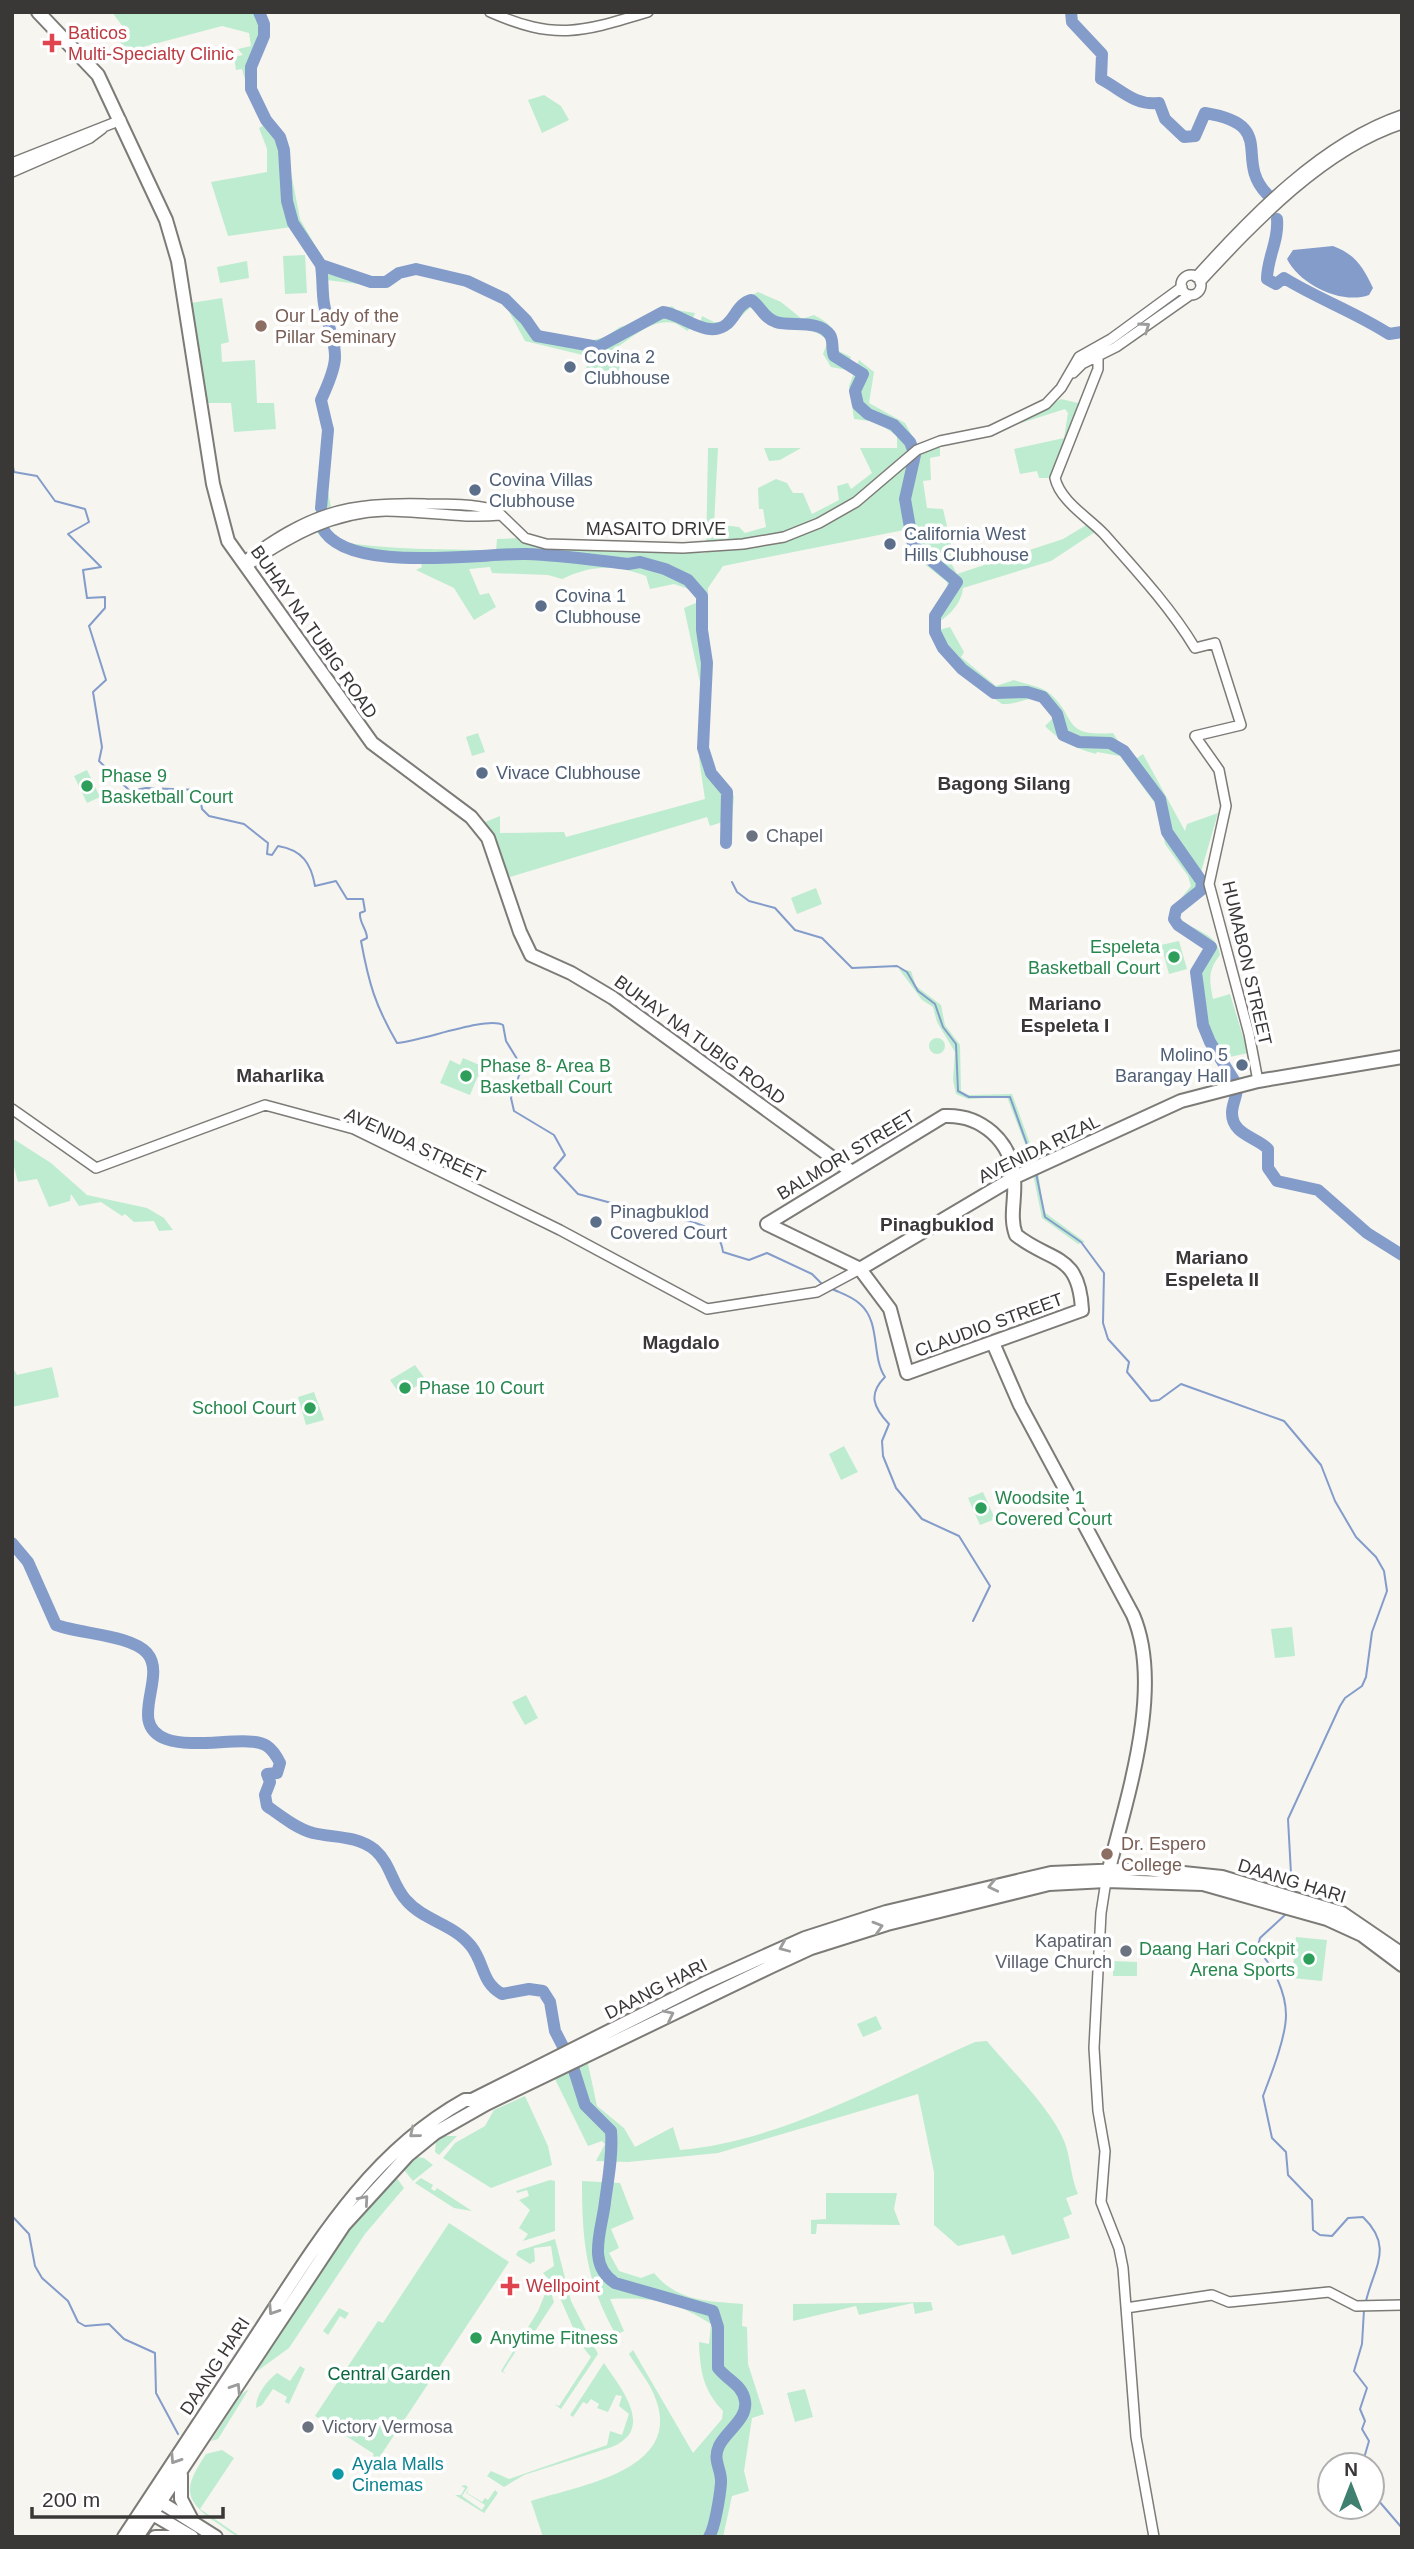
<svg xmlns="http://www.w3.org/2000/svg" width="1414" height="2549" font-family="Helvetica,sans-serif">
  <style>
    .green { fill: #beecd0 }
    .water { fill: #849cca }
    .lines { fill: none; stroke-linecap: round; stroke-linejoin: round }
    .stream { stroke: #849cca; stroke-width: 2 }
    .river { stroke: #849cca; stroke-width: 12 }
    .minor-casing { stroke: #7d7b77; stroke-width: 12 }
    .major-casing { stroke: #7d7b77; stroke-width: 16 }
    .minor { stroke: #fff; stroke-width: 9 }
    .major { stroke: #fff; stroke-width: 12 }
    .oneway { stroke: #9c9c9b }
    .health-dot { fill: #e0444e; stroke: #fff; stroke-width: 2.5 }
    .education-dot { fill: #8d6e63; stroke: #fff; stroke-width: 2.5 }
    .service-dot { fill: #5c6f8a; stroke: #fff; stroke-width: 2.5 }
    .leisure-dot { fill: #2e9e5b; stroke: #fff; stroke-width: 2.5 }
    .worship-dot { fill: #6b7280; stroke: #fff; stroke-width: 2.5 }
    .culture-dot { fill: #0f9aa8; stroke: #fff; stroke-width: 2.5 }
    .labels { text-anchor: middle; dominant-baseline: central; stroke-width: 7; stroke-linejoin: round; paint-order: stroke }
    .health-label { font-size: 18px; fill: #be3a42; stroke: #fff; text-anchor: start }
    .education-label { font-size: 18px; fill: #785e54; stroke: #fff; text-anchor: start }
    .service-label { font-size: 18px; fill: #4e5e75; stroke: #fff; text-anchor: start }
    .street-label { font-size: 18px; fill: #393837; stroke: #fff }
    .leisure-label { font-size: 18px; fill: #27864d; stroke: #fff; text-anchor: start }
    .worship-label { font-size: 18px; fill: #5b616d; stroke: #fff; text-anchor: start }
    .park-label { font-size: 18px; fill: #0a6740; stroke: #fff }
    .culture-label { font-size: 18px; fill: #0d838f; stroke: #fff; text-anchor: start }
    .neighbourhood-label { font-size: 19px; font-weight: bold; fill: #393837; stroke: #fff }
  </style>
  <rect width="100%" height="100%" fill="#f7f5f0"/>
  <path class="green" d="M112,12H262L267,36L254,71V88L270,120L284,136L300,219L325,263L372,279L387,277L392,271L408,266L473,278L504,294L545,334L572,339L593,340L605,337L620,327L632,324L672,306L676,310L695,313L688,331C683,329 679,324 674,323C641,316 618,360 587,356L525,341L506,306L474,289L414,273L376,286L326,280L339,368L323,402L334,428L325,476L331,507L316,512L324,426L318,404L324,384L332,376L333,347L322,314L317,268L292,227L228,236L211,182L267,172V149L259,128L266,124L250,97L242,69L236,70L234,57L243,55L238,49L251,46L249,33L222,26L124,52L117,33L123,27Z
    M544,95L561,106L569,120L542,133L528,100Z
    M305,255L307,293L285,294L283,256Z
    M247,261L249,278L220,283L217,267Z
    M758,292L781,302L802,319L814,315C831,324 838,331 839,351L851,357L847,370L831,367L823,354L828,341C806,318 778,342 751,307C732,323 724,343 698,331L702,316L714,322H723L735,304Z
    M222,298L229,342L221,344L222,362L255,360L257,403H274L276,429L234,432L231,403H207L191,303Z
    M587,358L620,360L619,379L586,377Z
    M859,360L874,372L869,403L905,423L921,452L940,446V456L930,458L931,480L923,481L927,508L943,509L955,560L950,561L957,574L1063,539L1088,524L1095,532L1051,561L963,588C962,604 945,621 930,626L932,611L948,592L947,582L912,554L904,530L723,566L708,588L707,627L711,663L707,751L710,763L734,796L732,819L710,826L707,817L510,877L485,822L500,816V833L564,832L566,837L705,799L699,759L701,687L684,608L698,602L692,590L674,584L650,589L646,576C615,564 591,565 562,579L548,575L492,573L490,567L469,569L480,595L489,593L496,607L474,620L454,588L416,570L422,567L421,563C389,561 333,561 315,529L325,525L337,541C390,551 442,548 496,551L497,539L519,538L551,549L706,553L708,448H718L714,524L739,527L745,533L766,527L763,509H759L758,488L776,479L787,483L793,493H803L812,514L839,500L837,486L848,483L851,489L872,473L860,448H897V436L877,422L854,419L849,386Z
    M1061,399L1082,404L1052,478H1039L1037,471L1020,474L1014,449L1064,438L1068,413L1065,409L1018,424Z
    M764,448H801L780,460L769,461Z
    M950,627L964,652L961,657L996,686L1014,680C1024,684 1041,686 1049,693C1078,717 1060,737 1113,733L1120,744L1137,758L1143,754L1185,831L1187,824L1218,813L1201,872L1206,888L1179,913L1181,920C1195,931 1218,934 1220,955C1208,970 1209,980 1213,999L1230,994L1248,1053L1225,1058L1239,1081L1234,1082L1203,1037L1191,971L1208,951L1206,945L1174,926L1169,918L1173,908L1191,886L1188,876L1165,844L1157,806L1120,756L1097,752L1096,754C1074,748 1061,742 1045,726L1056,715C1034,685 1027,705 1002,704C976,685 942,663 931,632Z
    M478,733L485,752L472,756L466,737Z
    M87,770L100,797L87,803L74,776Z
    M816,888L822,904L797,914L791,898Z
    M1179,941L1187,969L1169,974L1161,945Z
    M899,969L911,971L916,986L941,1005L945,1025L960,1045L961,1091L968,1095L1012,1094L1036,1160L1032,1162L1007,1097L968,1099L956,1094L953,1080L955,1052L937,1022L933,1007L922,1000Z
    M929 1046a8 8 0 1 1 16 0a8 8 0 1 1-16 0Z
    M463,1058L482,1066L470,1095L440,1083L450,1060L460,1065Z
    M12,1138L51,1163L87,1195L147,1208L164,1218L173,1230L159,1231L154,1221L134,1222L125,1214L122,1216L101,1202L79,1206L71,1194L70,1201L49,1207L37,1179L18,1182L12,1159Z
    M1038,1171L1044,1212L1085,1242L1078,1244L1042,1218L1033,1174Z
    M415,1365L426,1380L401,1396L390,1380Z
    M12,1366L17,1375L52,1367L59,1397L12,1407Z
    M314,1392L324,1420L306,1425L298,1397Z
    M844,1446L858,1472L841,1480L829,1454Z
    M983,1492L995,1519L980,1525L968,1498Z
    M1292,1627L1295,1656L1275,1658L1271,1629Z
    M526,1695L538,1718L525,1725L512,1702Z
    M1296,1937L1327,1940L1322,1981L1292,1978Z
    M1113,1961L1137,1962V1976H1113Z
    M876,2016L882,2029L863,2037L857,2024Z
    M987,2041C1010,2069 1055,2112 1066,2146C1071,2162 1071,2178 1078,2194L1066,2198L1072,2214L1063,2218L1070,2238L1012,2255L1004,2235L958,2246L934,2225V2172L918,2094L718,2153L628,2162L596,2161L605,2144L602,2141L588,2146L554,2077L587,2059L597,2106L624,2128L635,2147L673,2127L680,2150C779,2142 885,2082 975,2042Z
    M525,2096L548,2146L552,2165L491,2188L443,2158L455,2143L485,2126L494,2110Z
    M457,2136L439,2155L435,2152L436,2141L445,2136Z
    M417,2157L424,2158L433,2165L413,2181L404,2170Z
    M396,2177L404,2188L365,2234L289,2348L256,2372C297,2304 340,2232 396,2177Z
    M421,2178L433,2185L431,2189L435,2191L437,2188L472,2211L454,2208L415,2183Z
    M550,2180L555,2181V2231L523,2241L528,2234L519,2228L530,2210L519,2200L529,2196L527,2190L517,2193L516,2191Z
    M582,2181L620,2183L634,2219L611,2229L619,2248L609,2253L619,2271L641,2278L654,2273C678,2302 708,2301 743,2304L742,2326L747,2327L748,2364L764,2414L752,2418L744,2471L749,2491L732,2496L723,2537H543L531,2501C577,2486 682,2471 656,2400C651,2384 638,2369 629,2354L633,2350L693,2453L722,2419L723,2411C703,2390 700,2371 699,2342L709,2344L711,2324C675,2301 652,2297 610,2299L624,2331L616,2335C586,2282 582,2241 582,2181Z
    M826,2193H897L894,2209L900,2225L817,2224L816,2234H811V2220L826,2219Z
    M449,2223L509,2262L371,2470L366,2466L374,2454L315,2416L378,2321L383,2323Z
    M555,2239L571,2301L598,2354L561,2409L554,2404L559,2406L591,2357C570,2334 565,2295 543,2273L554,2266L551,2246L534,2248L535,2261L530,2264L516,2255L518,2251Z
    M547,2289H550L554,2302L532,2336L527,2334L503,2371L506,2374L501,2371L538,2311Z
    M931,2302L933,2310L915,2314L913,2303L859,2315L856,2306L793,2321V2304Z
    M339,2308L349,2313L345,2319L340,2316L328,2335L323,2331Z
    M604,2363C620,2387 656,2429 612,2447L524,2475L504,2487L487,2476L491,2471L509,2479L607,2445L610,2431L622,2435L629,2414L619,2406L622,2396L616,2395L608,2412L597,2408L599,2404L591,2399L587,2404L583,2402L573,2417L570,2415Z
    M300,2366L305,2369L289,2404L285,2402L287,2397L273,2389L262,2405L256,2408C256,2394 266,2382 277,2373L290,2381Z
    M249,2389L218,2439L211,2441L240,2395Z
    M805,2389L813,2417L795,2422L787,2393Z
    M222,2450L234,2458L200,2509L241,2537C232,2535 225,2528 217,2523C182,2500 184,2487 206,2454Z
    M465,2485L468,2487L462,2496L482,2510L485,2505L466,2493L469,2488L467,2493L482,2502L485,2498L488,2500L495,2490L498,2493L484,2513L455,2495H461L465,2488L461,2486Z"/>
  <path class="water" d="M1333,246C1355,254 1363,267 1373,288L1369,295C1342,305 1300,285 1287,259L1293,250Z"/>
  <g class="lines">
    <path class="stream" d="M12,462L14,472L37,476L55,501L85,509L89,522L68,534L101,567L83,570L87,598L105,597V608L89,626L106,680L93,692L102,747L99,761L130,791L146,788L199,790L202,809L209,816L244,824L268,843L267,854L272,855L278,846C302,850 311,863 315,886L336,881L347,899H363L365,911L360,913C359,923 367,929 367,938L361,941C369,984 375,1005 397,1043C422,1041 487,1016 503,1025L506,1041L522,1067L511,1098L514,1111L554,1135L565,1155L554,1168L578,1194L630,1208L642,1217L647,1214C672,1220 719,1217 723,1252L749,1260L767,1253L812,1274L822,1284
      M732,882L737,892L749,901L775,908L795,930L822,938L852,968L897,966L907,972L918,991L935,1004L943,1027L956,1044L958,1091L969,1097H1010L1034,1164
      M1036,1173L1045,1217L1081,1242L1104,1273L1103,1323L1108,1339L1129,1362L1127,1372L1151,1401L1159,1400L1181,1384L1284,1421L1321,1465L1335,1501L1356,1537L1376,1557L1384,1571L1387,1591L1372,1632L1366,1677L1362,1686L1345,1698L1340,1706L1288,1819L1292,1892
      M830,1288C840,1293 852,1296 860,1304C881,1322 871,1356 885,1377C868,1394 873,1407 889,1424L882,1441L883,1456L896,1488L922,1519L959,1536L990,1586L973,1621
      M1286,1914L1260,1938L1257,1950C1273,1964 1286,1993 1286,2015C1286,2037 1271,2075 1263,2096L1272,2138L1286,2152L1288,2175L1312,2200L1313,2230L1320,2235L1332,2236L1348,2218L1363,2217C1394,2247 1374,2267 1366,2301
      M12,2216L29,2234L35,2266L42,2278L68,2301L78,2322L85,2326L109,2324L124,2339L155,2353L156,2393L178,2434
      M1362,2465L1369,2441L1362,2429L1365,2421L1360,2409L1367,2388L1354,2371L1362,2344L1364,2310
      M1372,2493L1402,2528
      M12,2533L15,2537"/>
    <path class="river" d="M259,12L264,24V36L251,67V89L266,120L280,137L284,150L287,201L293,223L321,265L371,282H386L399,273L416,269L467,281L505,299L526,320L537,336L598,347L663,312C682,314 708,340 727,324C736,316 738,304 751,300C761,306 763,318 776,322C791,327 819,319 830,335C834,341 831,349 834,356L863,374L855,391L858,405L868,414L894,425L910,442L915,455L905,499L913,545L957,582L935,616V632L943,648L962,669L994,693L1027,692L1043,697L1057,714L1063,735L1079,742L1110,743L1124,751L1160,799L1167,832L1202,882L1201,890L1176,910L1174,919L1178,925L1211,947L1196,972L1203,1025L1210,1042L1237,1085C1238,1095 1232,1103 1232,1113C1232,1135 1257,1137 1268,1149V1168L1277,1181L1318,1190L1367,1233L1402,1255
      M1071,12L1072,22L1102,54L1101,79C1122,90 1135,106 1159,103L1165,119L1184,137L1195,136L1205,113C1279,125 1233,159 1267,194
      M1277,219C1279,241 1267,258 1267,279L1276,284L1284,278C1318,299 1355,312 1389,334L1402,332
      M321,508L328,430L321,400C344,350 334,355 324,304C322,292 323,278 321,265
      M322,527C344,575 481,553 526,554C560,555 594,560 628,564L640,562L665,569L688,580L702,596V630L707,663L703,748L711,773L727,792L726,843
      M12,1543L28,1562L56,1625C81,1634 131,1635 147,1653C168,1677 126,1724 166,1739C194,1750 250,1734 267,1746C273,1750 277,1757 280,1763L277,1773L267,1774L270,1782L265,1795L267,1806C281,1816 296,1828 313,1833C334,1838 356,1835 375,1850C391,1864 392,1885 406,1900C424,1921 454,1924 471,1946C485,1964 481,1982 502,1994L529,1989L543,1991L550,2002L555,2031L572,2064L585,2105L611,2131C613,2154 608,2180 605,2202C602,2230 586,2264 615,2283L713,2311L718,2327V2368C727,2380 743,2385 745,2401C748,2419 726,2431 719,2446C712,2461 722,2469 721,2483C720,2495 715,2528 709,2537"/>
    <defs>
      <path id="minor" d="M490,12C556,41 582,32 648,12
        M12,163L121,120
        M12,172L90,138L102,129
        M1181 285a10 10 0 1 1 20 0a10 10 0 1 1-20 0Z
        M1196,277C1251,216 1322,142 1402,115
        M1200,282C1256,222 1323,150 1402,124
        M1093,349L1098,357V369L1055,478C1060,501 1089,518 1104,534C1136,570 1171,608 1195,648L1215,643L1241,725L1195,736L1219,770L1226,806L1209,884L1249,1034L1258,1081
        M1073,373L1082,364L1116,347L1190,295
        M243,562C308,513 345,502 426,504C449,504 473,504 496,510L525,538L546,544L683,548L743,544L784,537L819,523L856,502L917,450L940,441L990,431L1046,404L1061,388L1079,357L1111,339L1182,287
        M247,566C289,537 333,512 386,511C424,511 463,519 500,515
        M12,1109L96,1168L265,1105L354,1129L560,1230L707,1309L817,1292L860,1269
        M1106,1881L1101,1913L1094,2048L1098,2111L1105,2151L1101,2202L1119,2248L1123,2268L1136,2437L1154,2537
        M1126,2308L1212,2295L1229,2302L1329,2292L1356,2306L1402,2305"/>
      <path id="major" d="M38,12L98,75L166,220L178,261L213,484L228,541L372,743L471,817L488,838L520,932L531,955L571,973L613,998L852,1172
        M944,1116C981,1114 1012,1141 1014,1179C1016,1198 1009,1217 1016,1235C1051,1263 1079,1252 1082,1310L907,1373L890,1309L860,1269L767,1224Z
        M860,1269L1015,1177L1181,1101L1258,1081L1402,1057
        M993,1343L1020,1405L1133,1615C1164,1687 1127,1797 1109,1869
        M181,2475V2499L192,2520
        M154,2498L216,2537
        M146,2510L192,2537
        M124,2537C169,2468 214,2400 259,2332C317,2243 370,2153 465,2100H472L705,1983L805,1938L886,1912L1051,1873L1145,1869L1222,1877L1342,1913L1402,1954
        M137,2537L344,2225L408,2155L435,2133L486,2104L772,1966L811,1948L887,1924L1049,1884L1106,1881L1203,1884L1327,1919L1362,1935L1402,1965
        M155,2537H189"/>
    </defs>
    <use href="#minor" class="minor-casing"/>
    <use href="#major" class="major-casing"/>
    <use href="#minor" class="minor"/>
    <use href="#major" class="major"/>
  </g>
  <defs><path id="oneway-chevron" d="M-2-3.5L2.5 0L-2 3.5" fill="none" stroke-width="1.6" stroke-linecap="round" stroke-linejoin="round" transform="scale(1.75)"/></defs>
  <g class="oneway">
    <use href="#oneway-chevron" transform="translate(1145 327) rotate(-35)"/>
    <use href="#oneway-chevron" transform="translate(993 1886) rotate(167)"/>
    <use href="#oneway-chevron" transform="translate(878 1927) rotate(-17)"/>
    <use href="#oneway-chevron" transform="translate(784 1947) rotate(157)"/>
    <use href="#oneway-chevron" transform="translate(669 2015) rotate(-26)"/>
    <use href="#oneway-chevron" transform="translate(414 2133) rotate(141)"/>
    <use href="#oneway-chevron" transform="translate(364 2200) rotate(-49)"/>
    <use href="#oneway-chevron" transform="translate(273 2310) rotate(123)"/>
    <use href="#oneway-chevron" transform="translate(236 2388) rotate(-57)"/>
    <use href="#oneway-chevron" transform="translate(175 2459) rotate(123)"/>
  </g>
  <g class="health-dot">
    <path d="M48.5 32.5h7v7h7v7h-7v7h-7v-7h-7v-7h7z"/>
    <path d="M506.5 2275.5h7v7h7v7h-7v7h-7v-7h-7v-7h7z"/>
  </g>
  <g class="education-dot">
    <circle cx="261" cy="326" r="7"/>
    <circle cx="1107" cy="1854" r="7"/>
  </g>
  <g class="service-dot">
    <circle cx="570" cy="367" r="7"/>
    <circle cx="475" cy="490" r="7"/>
    <circle cx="890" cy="544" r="7"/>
    <circle cx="541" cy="606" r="7"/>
    <circle cx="482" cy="773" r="7"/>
    <circle cx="1242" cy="1065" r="7"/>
    <circle cx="596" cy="1222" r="7"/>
  </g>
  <g class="leisure-dot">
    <circle cx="87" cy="786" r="7"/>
    <circle cx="1174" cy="957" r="7"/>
    <circle cx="466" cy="1076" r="7"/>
    <circle cx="405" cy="1388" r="7"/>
    <circle cx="310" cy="1408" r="7"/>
    <circle cx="981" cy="1508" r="7"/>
    <circle cx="1309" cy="1959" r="7"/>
    <circle cx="476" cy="2338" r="7"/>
  </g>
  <g class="worship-dot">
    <circle cx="752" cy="836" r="7"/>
    <circle cx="1126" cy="1951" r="7"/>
    <circle cx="308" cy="2427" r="7"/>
  </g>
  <circle class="culture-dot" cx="338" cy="2474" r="7"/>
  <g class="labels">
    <g class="health-label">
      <text x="68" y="33">Baticos<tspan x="68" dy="21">Multi-Specialty Clinic</tspan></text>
      <text x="526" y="2286">Wellpoint</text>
    </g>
    <g class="education-label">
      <text x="275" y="316">Our Lady of the<tspan x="275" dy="21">Pillar Seminary</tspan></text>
      <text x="1121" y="1844">Dr. Espero<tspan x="1121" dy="21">College</tspan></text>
    </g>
    <g class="service-label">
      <text x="584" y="357">Covina 2<tspan x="584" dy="21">Clubhouse</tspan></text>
      <text x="489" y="480">Covina Villas<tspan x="489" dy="21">Clubhouse</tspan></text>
      <text x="904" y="534">California West<tspan x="904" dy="21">Hills Clubhouse</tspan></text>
      <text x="555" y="596">Covina 1<tspan x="555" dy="21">Clubhouse</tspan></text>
      <text x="496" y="773">Vivace Clubhouse</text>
      <text x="1228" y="1055" text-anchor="end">Molino 5<tspan x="1228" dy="21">Barangay Hall</tspan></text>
      <text x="610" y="1212">Pinagbuklod<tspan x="610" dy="21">Covered Court</tspan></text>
    </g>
    <g class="street-label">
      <text x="656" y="529">MASAITO DRIVE</text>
      <text transform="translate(314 632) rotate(55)">BUHAY NA TUBIG ROAD</text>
      <text transform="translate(1247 963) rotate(77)">HUMABON STREET</text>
      <text transform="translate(700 1040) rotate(36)">BUHAY NA TUBIG ROAD</text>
      <text transform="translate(415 1145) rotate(25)">AVENIDA STREET</text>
      <text transform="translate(1039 1149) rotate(-26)">AVENIDA RIZAL</text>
      <text transform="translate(846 1155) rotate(-31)">BALMORI STREET</text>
      <text transform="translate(989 1325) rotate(-20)">CLAUDIO STREET</text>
      <text transform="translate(1292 1881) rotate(17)">DAANG HARI</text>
      <text transform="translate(656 1989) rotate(-27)">DAANG HARI</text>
      <text transform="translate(215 2366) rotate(-57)">DAANG HARI</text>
    </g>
    <g class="leisure-label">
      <text x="101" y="776">Phase 9<tspan x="101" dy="21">Basketball Court</tspan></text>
      <text x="1160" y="947" text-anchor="end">Espeleta<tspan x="1160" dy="21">Basketball Court</tspan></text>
      <text x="480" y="1066">Phase 8- Area B<tspan x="480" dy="21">Basketball Court</tspan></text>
      <text x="419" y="1388">Phase 10 Court</text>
      <text x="296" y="1408" text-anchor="end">School Court</text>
      <text x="995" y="1498">Woodsite 1<tspan x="995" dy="21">Covered Court</tspan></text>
      <text x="1295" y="1949" text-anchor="end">Daang Hari Cockpit<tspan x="1295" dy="21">Arena Sports</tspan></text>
      <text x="490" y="2338">Anytime Fitness</text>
    </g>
    <g class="worship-label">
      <text x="766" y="836">Chapel</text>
      <text x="1112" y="1941" text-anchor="end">Kapatiran<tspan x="1112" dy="21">Village Church</tspan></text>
      <text x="322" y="2427">Victory Vermosa</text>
    </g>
    <g class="park-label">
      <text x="389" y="2374">Central Garden</text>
    </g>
    <g class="culture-label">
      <text x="352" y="2464">Ayala Malls<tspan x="352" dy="21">Cinemas</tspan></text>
    </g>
    <g class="neighbourhood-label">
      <text x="1004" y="783">Bagong Silang</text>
      <text x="1065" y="1003">Mariano<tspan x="1065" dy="22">Espeleta I</tspan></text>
      <text x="280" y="1075">Maharlika</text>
      <text x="937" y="1224">Pinagbuklod</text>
      <text x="1212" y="1257">Mariano<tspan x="1212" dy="22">Espeleta II</tspan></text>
      <text x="681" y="1342">Magdalo</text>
    </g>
  </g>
  <rect width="1414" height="2549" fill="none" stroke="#393837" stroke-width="28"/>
  <g transform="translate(1351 2486)"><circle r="33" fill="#ffffff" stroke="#b0afaf" stroke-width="2"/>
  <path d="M0-5L12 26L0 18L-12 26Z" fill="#3f8070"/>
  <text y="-10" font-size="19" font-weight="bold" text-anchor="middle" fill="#393837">N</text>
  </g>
  <path d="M32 2507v10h191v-10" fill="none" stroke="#393837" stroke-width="3.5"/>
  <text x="42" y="2507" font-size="21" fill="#393837" stroke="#ffffff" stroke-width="5" paint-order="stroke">200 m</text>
</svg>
